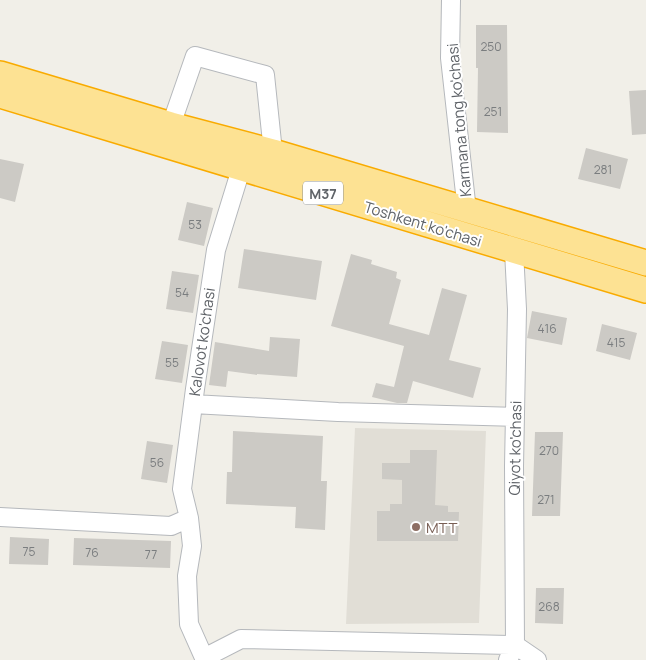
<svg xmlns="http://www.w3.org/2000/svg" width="646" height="660" font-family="Manrope,sans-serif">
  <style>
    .education { fill: #e1ded6 }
    .building { fill: #cccac5 }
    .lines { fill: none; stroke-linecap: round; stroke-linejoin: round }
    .minor-casing { stroke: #b5b8bc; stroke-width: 20 }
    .highway-casing { stroke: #f9ab00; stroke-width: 28 }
    .minor { stroke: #fff; stroke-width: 18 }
    .highway { stroke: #fde293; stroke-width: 25 }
    .education-dot { fill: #8d6e63; stroke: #fff; stroke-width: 2 }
    .labels { text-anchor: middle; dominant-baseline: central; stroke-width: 4; stroke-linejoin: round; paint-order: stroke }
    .number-label { font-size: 12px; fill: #7a7d7f }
    .shield { fill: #fff; stroke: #8f9295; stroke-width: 1 }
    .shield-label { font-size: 14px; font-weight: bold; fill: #5f6368 }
    .street-label { font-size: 15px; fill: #5f6368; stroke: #fff }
    .education-label { font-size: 15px; fill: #785e54; stroke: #fff; text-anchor: start }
  </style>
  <rect width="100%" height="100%" fill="#f1efe8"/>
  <path class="education" d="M355,428L486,431L479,623L346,624Z"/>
  <path class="building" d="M476,25H507L508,133L477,132L478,68H476Z
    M646,90V134L632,135L629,91Z
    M586,148L628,159L620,189L578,179Z
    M0,159L24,164L15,202L0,198Z
    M187,202L213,208L204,246L178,240Z
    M244,249L322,261L316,300L238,288Z
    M351,254L372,260L371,264L397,272L396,278L401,280L389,324L429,335L442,288L467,295L449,360L481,368L473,398L413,381L407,403H397L372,397L376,383L394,387L404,346L331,326Z
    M172,271L199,275L193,313L166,309Z
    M532,311L567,318L562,345L527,338Z
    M602,324L637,333L630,360L596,351Z
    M270,337L300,339L297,377L257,374V375L228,371L226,387L209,385L215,342L269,351Z
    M162,341L188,345L182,383L155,379Z
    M233,431L323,436L321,481H327L325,530L295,528L296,507L226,504L227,472H232Z
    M535,432H563L560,516H532Z
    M147,441L173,445L167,483L141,479Z
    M410,450H437L435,505L448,506V512H459L458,541H377V511H390V504H402V480L382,479V463H410Z
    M10,537L49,539L48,565L9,564Z
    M74,538L171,541L170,568L73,565Z
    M536,588H564L563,624L535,623Z"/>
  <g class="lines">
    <defs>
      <path id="minor" d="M451,0L450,58L467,211
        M171,125L195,56L265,75L273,152
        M514,251L517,309L514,466L515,645L537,660
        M193,404L338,412L515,417
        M0,517L171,526L189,518
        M204,658L241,639L515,645L508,660
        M205,660L189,624L187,576L192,546L189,518L182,489L195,389L216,250L241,169"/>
      <path id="highway" d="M0,74L171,125L273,152L646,263
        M0,95L646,290"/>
    </defs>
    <use href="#minor" class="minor-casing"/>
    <use href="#highway" class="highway-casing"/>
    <use href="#minor" class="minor"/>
    <use href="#highway" class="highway"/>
  </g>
  <circle class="education-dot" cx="416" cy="527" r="5"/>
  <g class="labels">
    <g class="number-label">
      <text x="491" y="46">250</text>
      <text x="493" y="111">251</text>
      <text x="603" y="169">281</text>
      <text x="195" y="224">53</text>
      <text x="182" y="292">54</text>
      <text x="547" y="328">416</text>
      <text x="616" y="342">415</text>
      <text x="172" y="362">55</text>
      <text x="549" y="450">270</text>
      <text x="157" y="462">56</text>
      <text x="546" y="499">271</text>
      <text x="29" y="551">75</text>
      <text x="92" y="552">76</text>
      <text x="151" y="554">77</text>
      <text x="549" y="606">268</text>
    </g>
    <rect class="shield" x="303" y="181.5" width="40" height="23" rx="4"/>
    <g class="shield-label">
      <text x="323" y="193">M37</text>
    </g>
    <g class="street-label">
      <text transform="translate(459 120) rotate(-95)">Karmana tong ko'chasi</text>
      <text transform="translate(423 224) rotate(17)">Toshkent ko'chasi</text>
      <text transform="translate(202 342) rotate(-82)">Kalovot ko'chasi</text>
      <text transform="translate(515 448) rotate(-89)">Qiyot ko'chasi</text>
    </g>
    <g class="education-label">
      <text x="426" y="527">MTT</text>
    </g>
  </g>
</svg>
